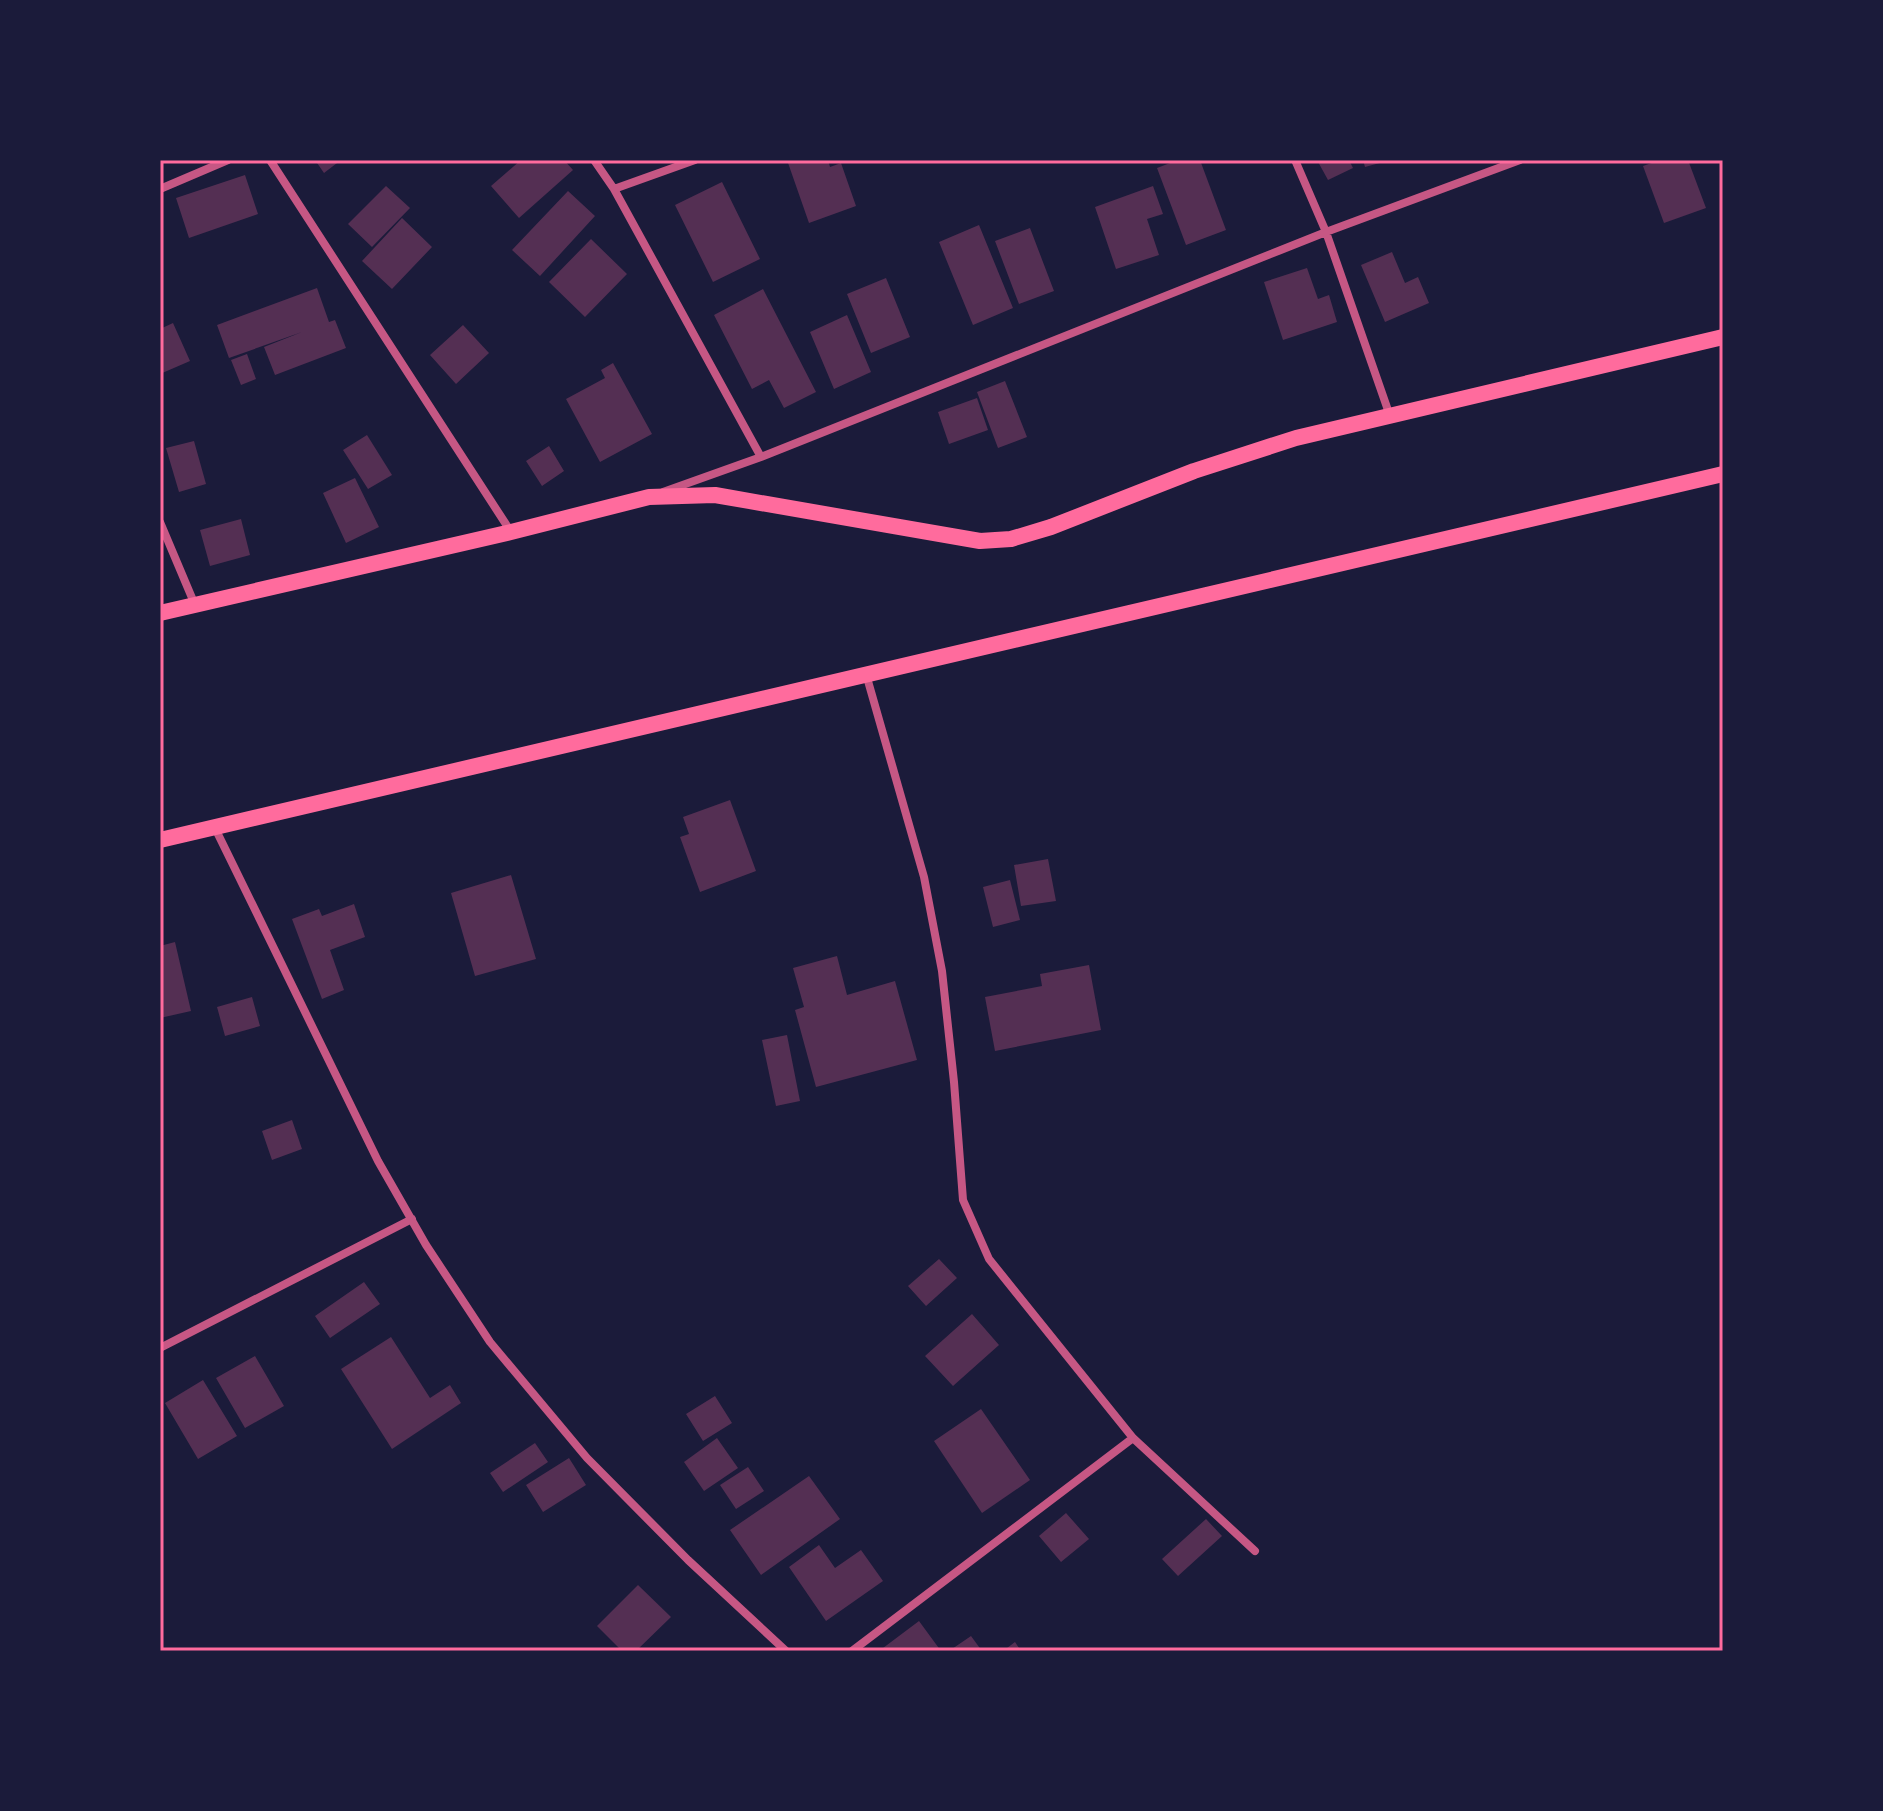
<svg xmlns="http://www.w3.org/2000/svg" width="1883" height="1811" font-family="Cabin,sans-serif">
  <style>
    .building { fill: #542f53 }
    .lines { fill: none; stroke-linecap: round; stroke-linejoin: round }
    .minor { stroke: #c65784; stroke-width: 8 }
    .secondary { stroke: #ff6b9d; stroke-width: 16 }
    .neatline { fill: none; stroke: #ff6b9d; stroke-width: 3 }
  </style>
  <rect width="100%" height="100%" fill="#1b1b3a"/>
  <path class="building" d="M315,160H341L324,173Z
    M521,160H564L573,170L519,218L491,186Z
    M787,160H828L830,167L841,163L856,206L809,223Z
    M1178,160H1200L1226,230L1186,245L1157,168Z
    M1317,160H1349L1353,168L1328,180Z
    M1363,160H1387V161L1365,167Z
    M1660,160H1688L1706,208L1664,223L1643,166Z
    M245,175L258,214L189,238L176,198Z
    M722,182L760,259L713,282L675,205Z
    M386,186L410,208L372,247L348,224Z
    M1153,186L1163,214L1147,219L1159,255L1116,269L1095,207Z
    M568,191L595,216L540,276L512,250Z
    M402,218L432,247L392,289L362,261Z
    M979,225L1013,308L973,325L939,242Z
    M1030,228L1054,291L1019,304L995,241Z
    M591,239L627,274L585,317L549,282Z
    M1392,252L1405,283L1418,277L1429,303L1385,322L1361,265Z
    M1307,268L1318,299L1329,295L1337,322L1283,340L1264,282Z
    M886,278L910,337L871,353L847,294Z
    M317,288L329,322L335,320L346,348L275,375L264,347L302,332L229,358L217,325Z
    M763,289L816,392L784,408L769,380L752,389L714,315Z
    M847,315L871,372L834,389L810,332Z
    M173,323L190,361L160,374V329Z
    M463,325L489,353L456,384L430,355Z
    M247,354L256,379L241,385L231,360Z
    M613,363L652,434L600,462L566,399L605,378L601,370Z
    M1005,381L1027,437L998,448L977,392Z
    M977,398L988,430L949,444L938,412Z
    M367,435L392,475L368,489L343,450Z
    M194,441L206,484L179,492L166,448Z
    M549,446L564,471L542,486L526,461Z
    M355,478L379,527L346,543L323,493Z
    M241,519L250,555L210,566L200,530Z
    M730,800L756,871L700,892L680,837L689,834L683,817Z
    M1048,859L1056,901L1021,906L1014,865Z
    M511,875L536,959L475,976L451,893Z
    M1010,880L1020,920L993,927L983,887Z
    M354,904L365,937L330,950L344,990L322,999L292,919L319,909L322,916Z
    M175,942L191,1011L160,1018V946Z
    M837,956L847,995L895,981L917,1060L816,1087L795,1010L804,1007L793,968Z
    M1089,965L1101,1030L995,1051L985,997L1042,986L1040,974Z
    M252,997L260,1026L225,1036L217,1007Z
    M787,1035L800,1101L776,1106L762,1040Z
    M292,1120L302,1149L272,1160L262,1131Z
    M939,1259L957,1278L926,1306L908,1286Z
    M364,1282L380,1304L330,1338L315,1316Z
    M972,1314L999,1345L953,1386L925,1356Z
    M391,1337L430,1398L450,1385L461,1403L392,1449L341,1369Z
    M255,1356L284,1406L245,1428L216,1378Z
    M203,1380L237,1436L198,1459L165,1403Z
    M715,1396L732,1423L703,1441L686,1414Z
    M981,1409L1030,1480L982,1513L934,1441Z
    M717,1438L738,1468L704,1491L684,1462Z
    M535,1443L548,1462L503,1492L490,1473Z
    M569,1458L586,1485L543,1512L526,1485Z
    M748,1467L764,1491L736,1509L720,1485Z
    M809,1476L840,1519L761,1575L730,1530Z
    M1066,1513L1089,1539L1061,1562L1039,1536Z
    M1206,1519L1222,1536L1178,1576L1162,1559Z
    M819,1545L835,1568L861,1550L883,1581L826,1621L789,1567Z
    M638,1585L671,1617L636,1651H622L597,1626Z
    M919,1621L941,1651H879Z
    M971,1636L982,1651H949Z
    M1015,1642L1021,1651H1003Z"/>
  <g class="lines">
    <path class="minor" d="M270,160L511,532
      M594,160L614,189L761,457
      M1295,160L1326,232L1390,416
      M160,189L228,160
      M614,189L695,160
      M663,492L761,457L1326,232L1520,160
      M160,522L195,605
      M866,674L924,877L942,971L954,1082L963,1200L989,1259L1133,1438L1255,1551
      M215,828L378,1161L426,1245L490,1342L587,1458L688,1560L786,1651
      M160,1348L412,1219
      M852,1651L1133,1438"/>
    <path class="secondary" d="M160,613L511,532L649,497L715,495L980,541L1011,539L1051,527L1194,471L1296,438L1723,337
      M160,840L1723,474"/>
  </g>
  <rect width="1883" height="1811" fill="none" stroke="#1b1b3a" stroke-width="324"/>
  <rect x="162" y="162" width="1559" height="1487" class="neatline"/>
</svg>
